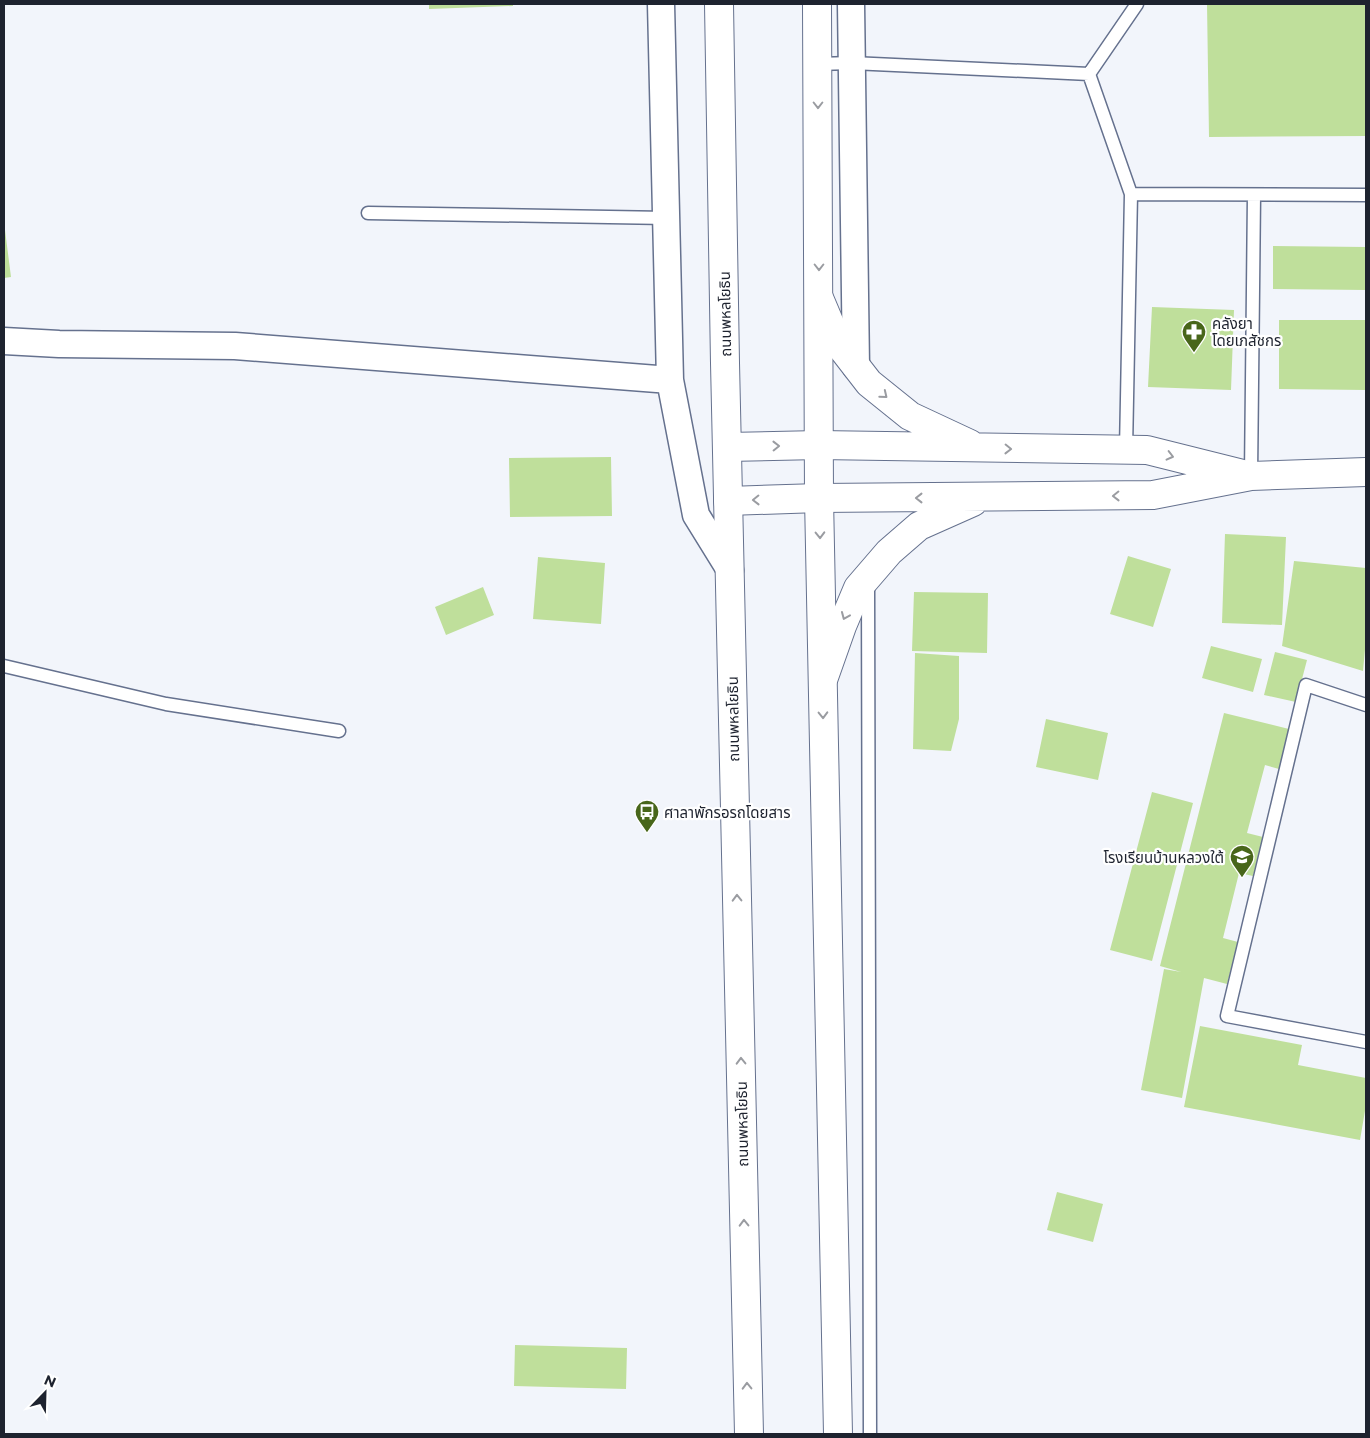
<svg xmlns="http://www.w3.org/2000/svg" width="1370" height="1438" font-family="Montserrat,'Noto Sans Thai',sans-serif">
  <style>
    .building { fill: #bfdf9b }
    .lines { fill: none; stroke-linecap: round; stroke-linejoin: round }
    .lane-casing { stroke: #65718e; stroke-width: 15 }
    .street-casing { stroke: #65718e; stroke-width: 29 }
    .secondary-casing { stroke: #65718e; stroke-width: 30 }
    .highway-casing { stroke: #65718e; stroke-width: 30 }
    .lane { stroke: #fff; stroke-width: 12 }
    .street { stroke: #fff; stroke-width: 26 }
    .secondary { stroke: #fff; stroke-width: 28 }
    .highway { stroke: #fff; stroke-width: 28 }
    .oneway { stroke: #9a9ca1 }
    .labels { text-anchor: middle; dominant-baseline: central; stroke-width: 4.5; stroke-linejoin: round; paint-order: stroke }
    .street-label { font-size: 15px; fill: #1e232f; stroke: #fff }
    .poi-label { font-size: 15px; fill: #1e232f; stroke: #fff; text-anchor: start }
  </style>
  <rect width="100%" height="100%" fill="#f2f5fb"/>
  <path class="building" d="M429,4H513V6L429,9Z
    M1207,4H1366V136L1209,137Z
    M4,230H5L11,277L4,278Z
    M1273,246L1366,247V290L1273,289Z
    M1152,307L1234,310L1231,390L1148,387Z
    M1279,320H1366V390L1279,389Z
    M611,457L612,516L510,517L509,458Z
    M1225,534L1286,537L1282,625L1222,623Z
    M1128,556L1171,569L1153,627L1110,614Z
    M538,557L605,563L601,624L533,619Z
    M1294,561L1366,568V639L1363,671L1282,646Z
    M483,587L494,615L446,635L435,607Z
    M914,592L988,593L987,653L912,651Z
    M1211,646L1262,659L1253,692L1202,678Z
    M1275,652L1307,660L1296,702L1264,695Z
    M915,653L959,656V719L951,751L913,749Z
    M1224,713L1289,729L1279,769L1265,765L1247,833L1263,837L1253,876L1239,873L1223,938L1238,942L1227,984L1204,978L1182,1098L1141,1090L1164,969L1181,972L1160,966Z
    M1046,719L1108,733L1098,780L1036,767Z
    M1152,792L1193,803L1152,961L1110,950Z
    M1200,1026L1302,1045L1298,1065L1366,1078V1105L1360,1140L1184,1107Z
    M1057,1192L1103,1204L1093,1242L1047,1230Z
    M515,1345L627,1348L626,1389L514,1386Z"/>
  <g class="lines">
    <defs>
      <path id="lane" d="M817,64L852,63L1089,74
        M1089,74L1131,194L1366,195
        M1089,74L1137,4
        M368,213L667,218
        M1126,450L1131,194
        M1251,476L1254,195
        M868,584L870,1434
        M4,666L166,704L339,731
        M1366,705L1306,685L1227,1016L1366,1042"/>
      <path id="street" d="M661,4L670,380L696,515L730,570
        M851,4L856,367
        M4,341L59,344L235,346L670,380"/>
      <path id="secondary" d="M819,298L838,343L869,383L910,416L970,444
        M727,447L819,445L1147,450L1243,474
        M728,501L819,498L1153,495L1251,476L1366,472
        M824,677L842,626L858,588L889,552L919,526L973,502"/>
      <path id="highway" d="M719,4L725,363L749,1434
        M817,4L819,498L838,1434"/>
    </defs>
    <use href="#lane" class="lane-casing"/>
    <use href="#street" class="street-casing"/>
    <use href="#secondary" class="secondary-casing"/>
    <use href="#highway" class="highway-casing"/>
    <use href="#lane" class="lane"/>
    <use href="#street" class="street"/>
    <use href="#secondary" class="secondary"/>
    <use href="#highway" class="highway"/>
  </g>
  <defs><path id="oneway-chevron" d="M-2-3.5L2.5 0L-2 3.5" fill="none" stroke-width="1.6" stroke-linecap="round" stroke-linejoin="round" transform="scale(1.25)"/></defs>
  <g class="oneway">
    <use href="#oneway-chevron" transform="translate(818 105) rotate(90)"/>
    <use href="#oneway-chevron" transform="translate(819 267) rotate(90)"/>
    <use href="#oneway-chevron" transform="translate(884 395) rotate(39)"/>
    <use href="#oneway-chevron" transform="translate(776 446) rotate(-1)"/>
    <use href="#oneway-chevron" transform="translate(1008 449) rotate(1)"/>
    <use href="#oneway-chevron" transform="translate(1170 456) rotate(14)"/>
    <use href="#oneway-chevron" transform="translate(1116 496) rotate(179)"/>
    <use href="#oneway-chevron" transform="translate(919 498) rotate(180)"/>
    <use href="#oneway-chevron" transform="translate(756 500) rotate(179)"/>
    <use href="#oneway-chevron" transform="translate(820 535) rotate(89)"/>
    <use href="#oneway-chevron" transform="translate(845 616) rotate(113)"/>
    <use href="#oneway-chevron" transform="translate(823 715) rotate(89)"/>
    <use href="#oneway-chevron" transform="translate(737 898) rotate(-91)"/>
    <use href="#oneway-chevron" transform="translate(741 1061) rotate(-91)"/>
    <use href="#oneway-chevron" transform="translate(744 1223) rotate(-91)"/>
    <use href="#oneway-chevron" transform="translate(747 1386) rotate(-91)"/>
  </g>
  <defs>
    <symbol id="pharmacy-pin" viewBox="-11 -11 22 30"><path d="M0 17L-7.5 6A9.5 9.5 0 1 1 7.5 6Z" fill="#48661a" stroke="#fff"/><path d="M-2-6h4v4h4v4h-4v4h-4v-4h-4v-4h4Z" fill="#fff"/></symbol>
    <symbol id="bus-pin" viewBox="-11 -11 22 30"><path d="M0 17L-7.5 6A9.5 9.5 0 1 1 7.5 6Z" fill="#48661a" stroke="#fff"/><path d="M-5-6H5V4H4V6H2V4H-2V6H-4V4H-5ZM-3.5-4V0h7V-4ZM-3.5 1.2v1.5H-2V1.2ZM2 1.2v1.5H3.5V1.2Z" fill="#fff"/></symbol>
    <symbol id="school-pin" viewBox="-11 -11 22 30"><path d="M0 17L-7.5 6A9.5 9.5 0 1 1 7.5 6Z" fill="#48661a" stroke="#fff"/><path d="M0-5L7-2L0 1L-7-2ZM-4 1L0 2.5L4 1V4Q0 6-4 4Z" fill="#fff"/></symbol>
  </defs>
  <g fill-rule="evenodd">
    <use href="#pharmacy-pin" x="1180" y="318" width="28" height="38"/>
    <use href="#bus-pin" x="633" y="798" width="28" height="38"/>
    <use href="#school-pin" x="1228" y="843" width="28" height="38"/>
  </g>
  <g class="labels">
    <g class="street-label">
      <text transform="translate(725 314) rotate(-91)">ถนนพหลโยธิน</text>
      <text transform="translate(733 719) rotate(-91)">ถนนพหลโยธิน</text>
      <text transform="translate(742 1124) rotate(-91)">ถนนพหลโยธิน</text>
    </g>
    <g class="poi-label">
      <text x="1212" y="323">คลังยา<tspan x="1212" dy="17">โดยเภสัชกร</tspan></text>
      <text x="664" y="812">ศาลาพักรอรถโดยสาร</text>
      <text x="1224" y="857" text-anchor="end">โรงเรียนบ้านหลวงใต้</text>
    </g>
  </g>
  <rect width="1370" height="1438" fill="none" stroke="#1e232f" stroke-width="10"/>
  <g transform="translate(45 1393) rotate(23)" stroke="#ffffff" stroke-width="4" paint-order="stroke">
  <path d="M0-4L9 19L0 12L-9 19Z" fill="#1e232f"/>
  <text y="-8" font-size="14" font-weight="bold" text-anchor="middle" fill="#1e232f">N</text>
  </g>
</svg>
